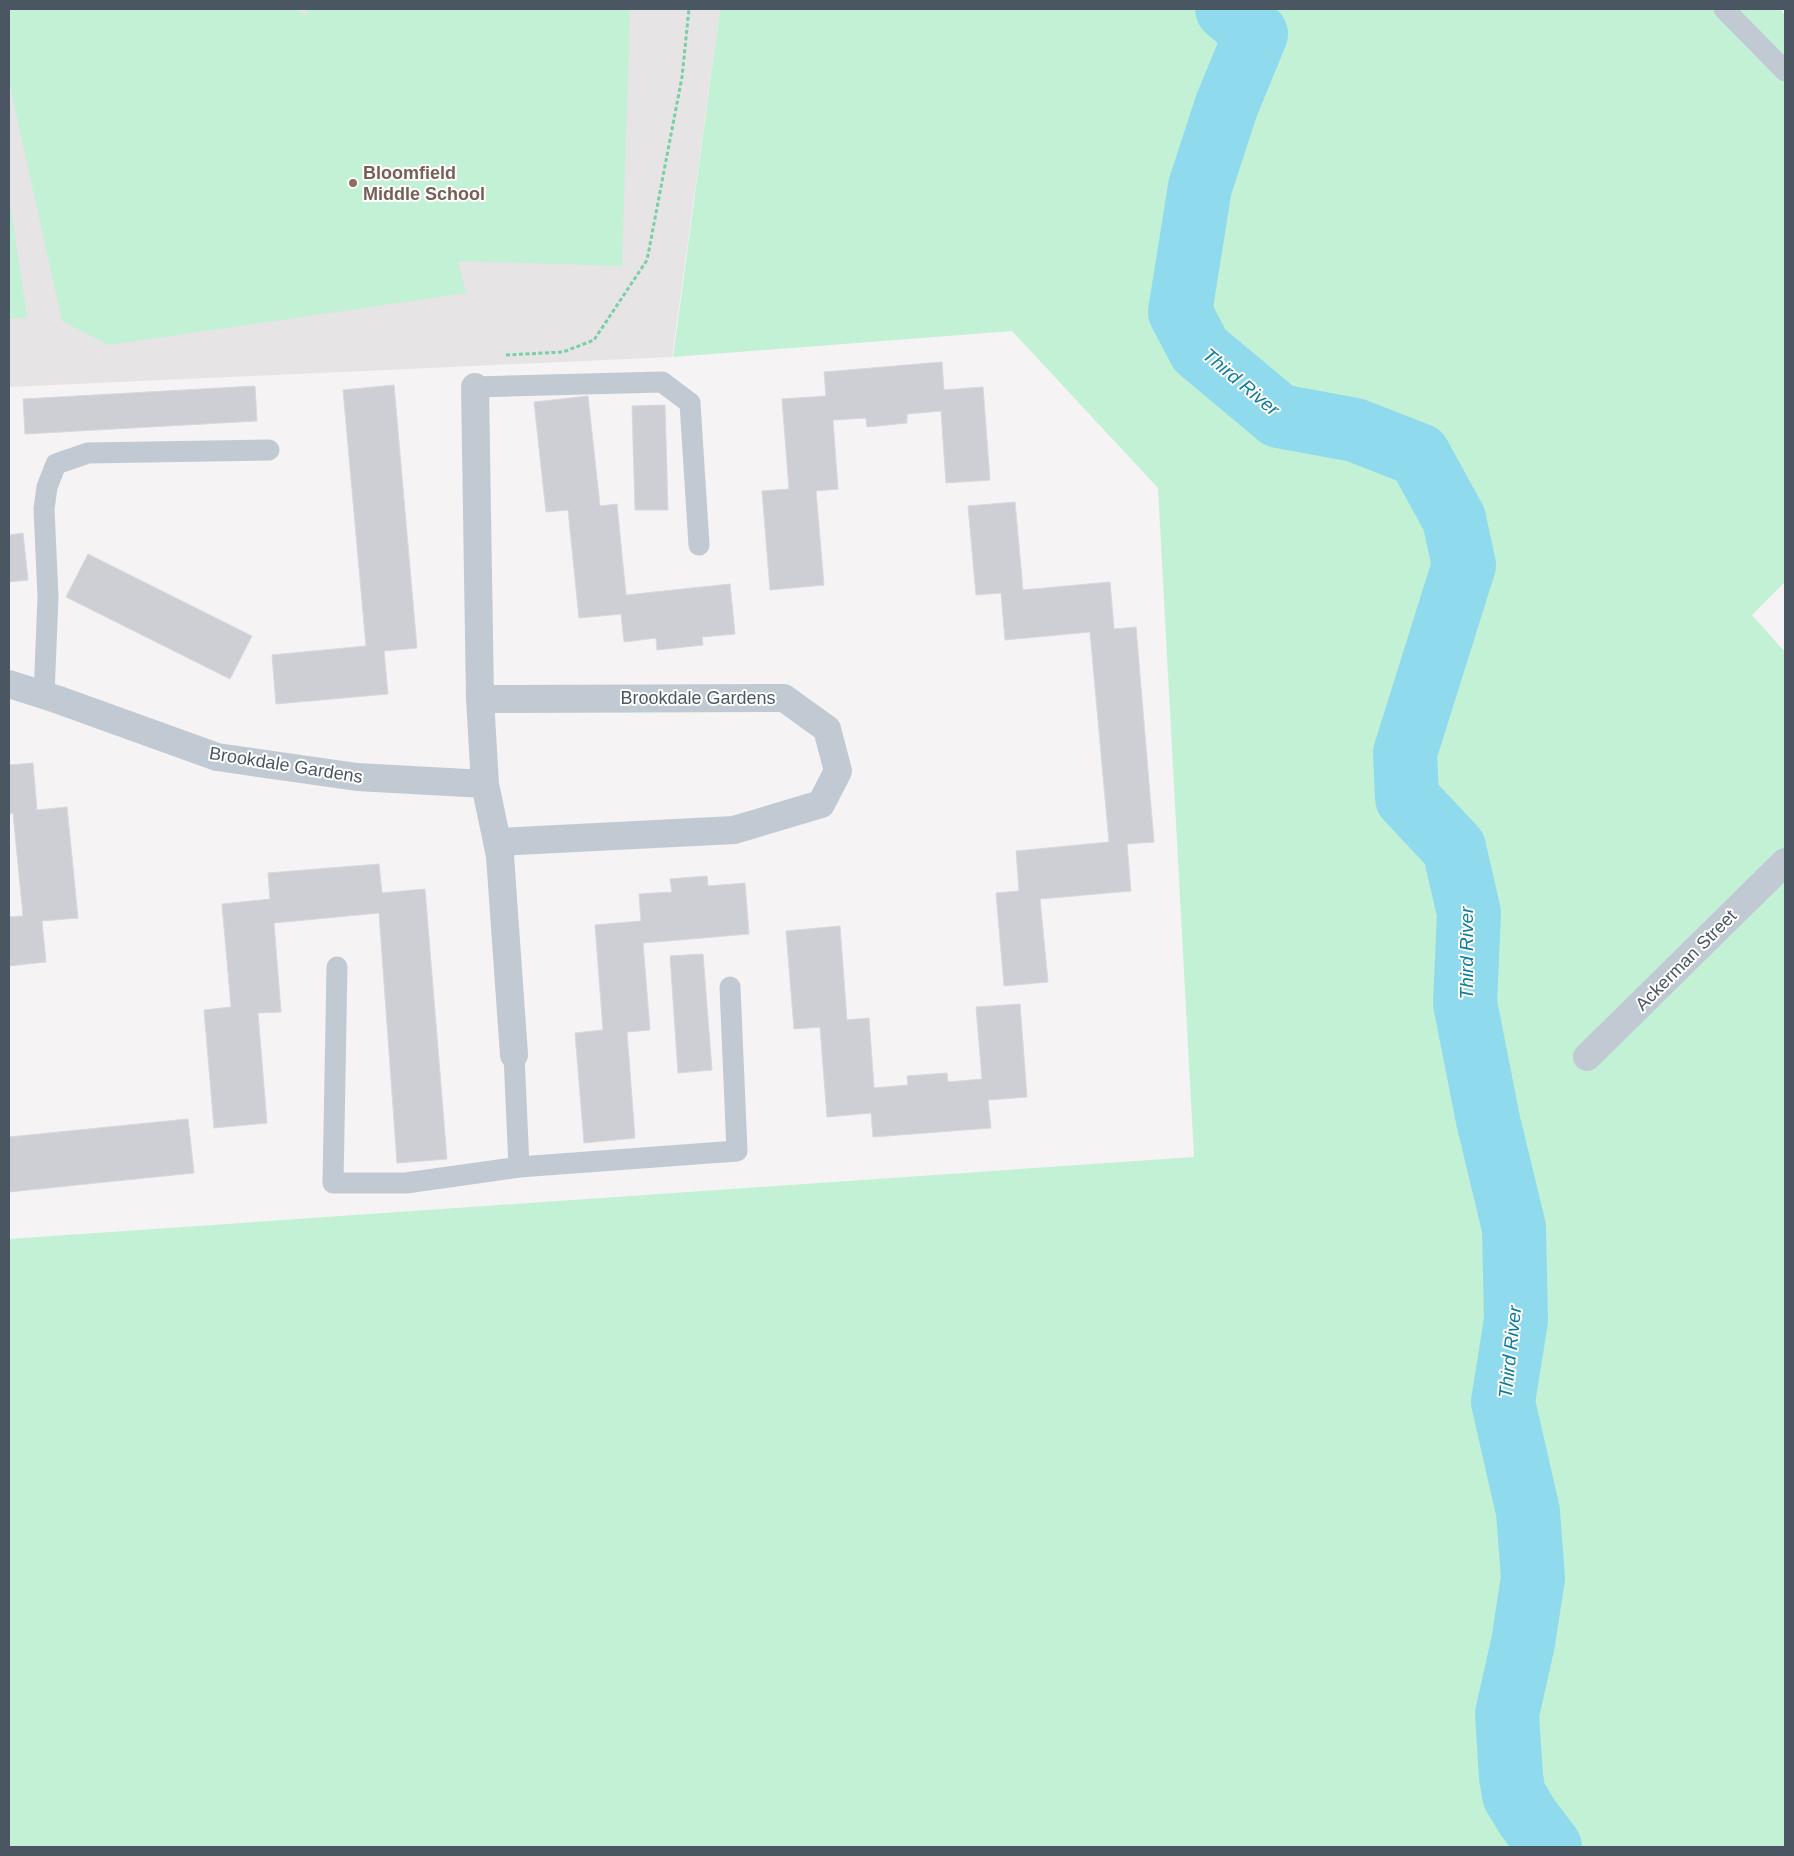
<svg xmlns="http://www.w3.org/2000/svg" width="1794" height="1856" font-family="Helvetica,sans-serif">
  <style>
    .education { fill: #e6e4e5 }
    .green { fill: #c3f1d5 }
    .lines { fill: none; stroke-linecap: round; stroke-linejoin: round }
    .river { stroke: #90daee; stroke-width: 64 }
    .building { fill: #cdcfd5; stroke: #d7d9de }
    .path { stroke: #7ad0a6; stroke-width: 3; stroke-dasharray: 4 2.5; stroke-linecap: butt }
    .service { stroke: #c1cad2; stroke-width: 21 }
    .minor { stroke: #c1cad2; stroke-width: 28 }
    .education-dot { fill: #8d6e63; stroke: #fff; stroke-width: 2 }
    .labels { text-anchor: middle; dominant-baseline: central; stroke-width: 4; stroke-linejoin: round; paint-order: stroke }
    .education-label { font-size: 18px; font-weight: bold; fill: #785e54; stroke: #fff; text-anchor: start }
    .street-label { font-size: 18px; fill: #4a5661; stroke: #fff }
    .water-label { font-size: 19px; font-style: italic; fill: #0c7c9b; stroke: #fff }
  </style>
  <rect width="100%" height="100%" fill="#f5f3f3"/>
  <path class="education" d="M9,9H720L672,357L9,387Z"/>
  <path class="green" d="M9,9H294L306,15L307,9H630L622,266L458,261L466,293L109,345L62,321L9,82Z
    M720,9H1780L1785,15V582L1752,615L1785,652V1847H9V1239L1194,1157L1158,488L1012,331L673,357Z
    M9,195L27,317L9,319Z"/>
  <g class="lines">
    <path class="river" d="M1227,9L1256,34L1226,107L1200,187L1180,312L1200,350L1279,416L1355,430L1419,455L1454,519L1464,565L1405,753L1407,798L1454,848L1469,913L1465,1003L1488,1120L1514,1228L1516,1320L1503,1402L1528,1512L1533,1578L1523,1643L1507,1714L1511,1777L1514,1795L1528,1818L1550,1847"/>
  </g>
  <path class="building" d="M942,362L944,390L983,387L990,480L946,483L941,411L907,414V423L867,427L866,418L833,420L838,489L816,491L824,585L770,590L762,491L789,489L782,399L826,396L824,372Z
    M394,385L417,648L384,651L388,694L276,704L272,655L366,646L343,390Z
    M255,386L257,421L25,434L23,399Z
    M588,396L600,506L617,504L626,595L730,584L735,634L702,637L703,645L657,650L656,638L624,642L621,614L579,618L568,510L546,512L534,402Z
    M665,405L668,510H635L632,406Z
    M1015,502L1023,590L1110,582L1114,629L1136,627L1154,842L1127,844L1131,891L1040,899L1048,982L1004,986L996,893L1019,891L1016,851L1109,842L1090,632L1005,640L1001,593L976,595L968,506Z
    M23,533L28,580L9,582V535Z
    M88,554L252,636L230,679L66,597Z
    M33,763L37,810L67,807L78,918L42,921L46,962L9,966V917L23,916L13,813L9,814V765Z
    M379,864L382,893L425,889L447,1159L397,1163L379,913L274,923L281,1012L258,1013L267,1123L214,1128L204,1010L231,1007L222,904L270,899L268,873Z
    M707,876L708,886L745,883L749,934L643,943L650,1030L627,1032L635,1138L584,1143L575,1033L603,1030L595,925L641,921L639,894L672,892L670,879Z
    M840,926L847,1020L869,1018L874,1088L908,1085L907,1076L947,1073L948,1082L982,1079L976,1007L1020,1004L1027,1097L988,1100L991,1128L873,1137L871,1113L827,1117L820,1027L794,1029L786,931Z
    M703,954L712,1070L678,1073L670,956Z
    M188,1119L194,1173L9,1192V1137Z"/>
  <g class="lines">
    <path class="path" d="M506,355L563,352L594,340L647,260L682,77L689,9"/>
    <path class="service" d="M1724,9L1785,71
      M475,387L662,382L690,403L699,545
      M44,695L48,597L44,509L47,487L56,464L88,453L269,450
      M337,967L333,1183H406L519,1167L514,1055
      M519,1167L737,1151L730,987"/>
    <path class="minor" d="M475,387L480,699L485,784L500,856L514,1055
      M9,684L56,699L217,757L357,777L485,784
      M480,699L784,698L827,729L838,771L821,804L734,830L497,842
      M1587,1057L1785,862"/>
  </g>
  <circle class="education-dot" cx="353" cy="183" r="5"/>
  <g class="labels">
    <g class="education-label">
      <text x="363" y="173">Bloomfield<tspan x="363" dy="21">Middle School</tspan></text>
    </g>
    <g class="street-label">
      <text x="698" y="698">Brookdale Gardens</text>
      <text transform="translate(286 765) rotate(9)">Brookdale Gardens</text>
      <text transform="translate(1686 960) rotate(-45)">Ackerman Street</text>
    </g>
    <g class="water-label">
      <text transform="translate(1241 382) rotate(40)">Third River</text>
      <text transform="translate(1466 953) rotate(-90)">Third River</text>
      <text transform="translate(1510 1352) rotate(-84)">Third River</text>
    </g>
  </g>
  <rect width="1794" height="1856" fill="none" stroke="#4a5661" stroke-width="20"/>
</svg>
